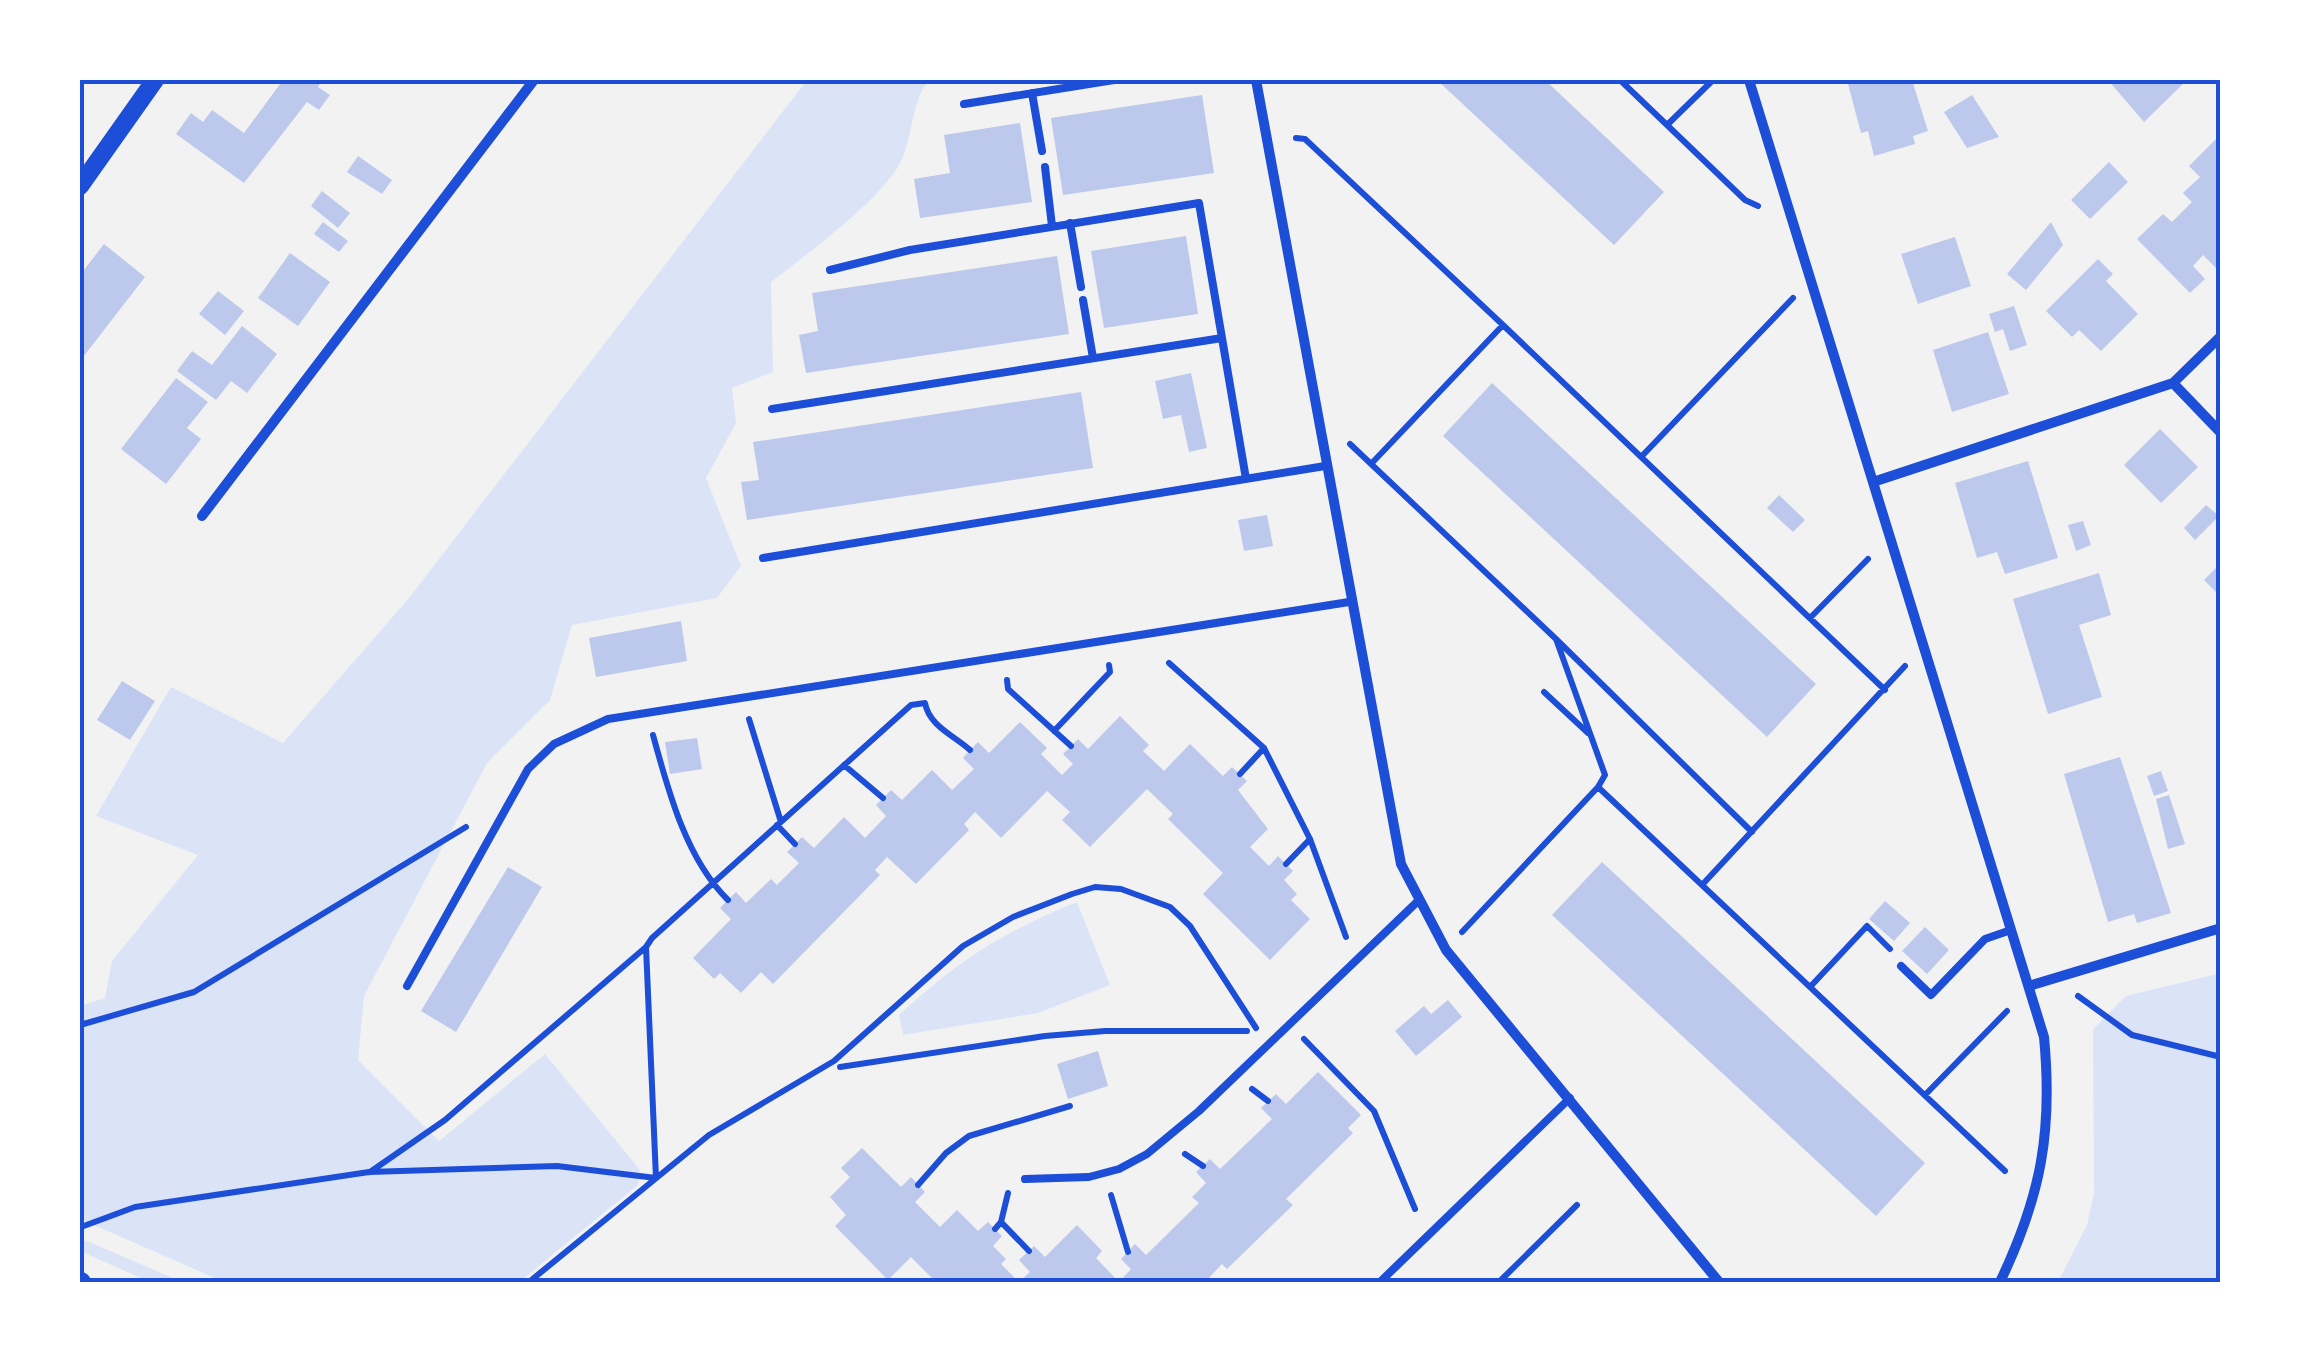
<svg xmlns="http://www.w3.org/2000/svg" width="2301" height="1362" font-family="Arial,sans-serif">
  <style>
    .green { fill: #dbe4f7 }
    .building { fill: #bdc9ec }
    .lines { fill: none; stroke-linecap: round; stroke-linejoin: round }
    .path { stroke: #1d4ed8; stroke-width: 6 }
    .service { stroke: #1d4ed8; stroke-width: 8 }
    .minor { stroke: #1d4ed8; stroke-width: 10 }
    .tertiary { stroke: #1d4ed8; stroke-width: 18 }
    .secondary { stroke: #1d4ed8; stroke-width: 20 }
    .neatline { fill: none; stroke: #1d4ed8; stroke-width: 4 }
  </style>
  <rect width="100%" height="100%" fill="#f2f2f2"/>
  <path class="green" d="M807,80H929C909,104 914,141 898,167C877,202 805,256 771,282L773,372L732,388L736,423L706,478L741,566L717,598L572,625L550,700L487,763L364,996L358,1060L439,1141L545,1054L640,1170L638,1185L519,1282H224L80,1219V1006L105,998L112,961L198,855L96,816L171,687L283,743L409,598Z
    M1077,902L1110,985L1038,1013L903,1035L899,1015C961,958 1000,934 1077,902Z
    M2221,973V1282H2058L2087,1225L2094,1193L2093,1029L2126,996Z
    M80,1238L182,1282H150L80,1251Z"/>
  <path class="building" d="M283,80H322L318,87L330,95L319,110L307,102L244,183L176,134L191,113L203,122L212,110L244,133Z
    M1437,80H1545L1664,192L1614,245Z
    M1847,80H1912L1928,131L1913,136L1915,144L1874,156L1868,131L1861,133Z
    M2108,80H2187L2144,122Z
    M1202,95L1214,173L1063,195L1051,118Z
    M1972,95L1999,137L1967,148L1944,112Z
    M1020,123L1032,202L920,218L914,179L950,173L944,135Z
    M2216,139L2221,144V264L2217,269L2203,255L2193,266L2205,279L2190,293L2137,239L2163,214L2172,222L2192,202L2183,193L2200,177L2189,166Z
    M358,156L392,180L382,194L347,172Z
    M2109,162L2128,182L2090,219L2071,200Z
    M322,191L350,213L338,228L311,206Z
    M323,222L348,241L339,252L314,234Z
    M2051,222L2063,245L2026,290L2007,274Z
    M1186,236L1198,314L1104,328L1091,251Z
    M1955,237L1971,286L1918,304L1901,254Z
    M104,244L145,277L80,361V275Z
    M290,253L330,282L298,326L258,298Z
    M1057,256L1069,334L806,373L799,335L818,331L812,293Z
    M2098,259L2113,274L2106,281L2138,314L2101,351L2079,330L2072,337L2046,311Z
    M218,291L244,311L225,335L199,314Z
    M2014,306L2027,345L2010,351L2003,329L1995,332L1989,314Z
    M242,326L277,354L247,393L231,381L216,400L177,371L192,351L212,365Z
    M1988,332L2009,394L1952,412L1933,350Z
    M1191,373L1207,448L1189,452L1181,415L1163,419L1155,381Z
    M176,378L208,402L187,428L201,439L166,484L121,449Z
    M1492,383L1816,684L1767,737L1443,436Z
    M1081,392L1093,468L747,520L741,482L759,480L753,442Z
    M2160,429L2198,467L2161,503L2124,465Z
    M2028,461L2058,558L2005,574L1997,552L1977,558L1955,483Z
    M1779,495L1805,520L1793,532L1767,508Z
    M2206,505L2219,516L2195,540L2184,528Z
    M1267,515L1273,546L1244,551L1238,520Z
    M2083,521L2091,545L2076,551L2068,525Z
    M2221,563V597L2204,580Z
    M2099,573L2111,615L2079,625L2102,697L2048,714L2013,599Z
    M681,621L687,661L596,677L589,638Z
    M122,681L155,701L130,740L97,720Z
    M1120,716L1149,745L1143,751L1164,771L1190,744L1223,776L1232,767L1247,781L1238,790L1268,829L1250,847L1269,866L1278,856L1293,871L1284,880L1297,894L1291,900L1310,919L1270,960L1203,894L1223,873L1168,819L1173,814L1147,789L1090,847L1062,820L1070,812L1047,791L1001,838L975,812L964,824L969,830L916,884L887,857L875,870L880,875L773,984L761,972L741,993L720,973L714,979L693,958L731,919L720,908L736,892L746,903L771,879L777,885L799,863L787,852L802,837L814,848L844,817L865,838L886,816L876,805L891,790L902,800L932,770L952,790L974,769L963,758L970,750L978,742L989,753L1020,722L1047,748L1041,754L1062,775L1073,764L1063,754L1078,739L1088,749Z
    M697,738L702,769L670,774L665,742Z
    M2120,757L2171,913L2137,923L2134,914L2108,922L2064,774Z
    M2161,771L2168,791L2154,796L2147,776Z
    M2169,795L2185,844L2168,849L2156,799Z
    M1602,862L1925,1163L1876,1216L1552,915Z
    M508,867L542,887L456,1032L421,1011Z
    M1885,901L1910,923L1894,941L1869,919Z
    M1925,927L1949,950L1927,974L1902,951Z
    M1448,1000L1462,1017L1416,1056L1395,1031L1424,1006L1431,1014Z
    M1098,1051L1108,1086L1068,1099L1057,1064Z
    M1318,1072L1361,1115L1348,1128L1353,1133L1286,1199L1293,1205L1227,1269L1222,1264L1205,1282H1019L1030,1272L1019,1260L1034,1246L1045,1257L1077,1225L1102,1251L1096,1258L1119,1282L1131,1269L1121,1259L1135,1244L1146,1255L1199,1203L1192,1197L1206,1183L1196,1172L1210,1159L1220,1169L1272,1119L1261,1108L1276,1094L1286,1104Z
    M862,1148L901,1187L911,1177L925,1192L915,1202L940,1227L957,1210L978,1231L988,1222L1002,1236L993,1246L1006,1259L1001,1264L1019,1282H936L911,1257L888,1280L835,1226L846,1215L830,1197L850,1177L841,1168Z"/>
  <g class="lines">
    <path class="path" d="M1620,80L1667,125L1713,80
      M1667,125L1745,200L1758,206
      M1296,138L1305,139L1503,325
      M1350,444L1556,639
      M1642,456L1793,298
      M1371,464L1503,325L1885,690
      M1810,618L1868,559
      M1169,663L1264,748L1310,839L1346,937
      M1007,680L1008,689L1071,746
      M1544,692L1588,733
      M749,719L781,822
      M1054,731L1110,672L1109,665
      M653,735C668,790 686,859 728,900
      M844,765L883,798
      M1240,774L1264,748
      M777,825L795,844
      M1752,832L1556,639L1605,775L1598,787L2005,1171
      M1286,864L1310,839
      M1702,885L1905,666
      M1462,932L1598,787
      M1810,987L1867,926L1890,949
      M2078,996L2132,1035L2221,1057
      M80,1025L194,992L466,827
      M1304,1039L1374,1111L1415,1209
      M840,1067L1045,1036L1105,1031H1247
      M1252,1089L1268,1101
      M1925,1095L2007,1011
      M1185,1154L1203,1166
      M370,1172L445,1120L646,947
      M918,1185L946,1153L969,1136L1070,1106
      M1111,1195L1128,1252
      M1001,1222L1029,1251
      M81,1227L135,1207L369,1172L557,1166L656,1178L646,947L652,938L911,705L925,703C929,726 955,736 970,750
      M995,1229L1001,1222L1008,1193
      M529,1282L709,1135L834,1061L963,946L1013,917L1072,894L1095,887L1121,889L1170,907L1190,926L1256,1028
      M1499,1282L1577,1205"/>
    <path class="service" d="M1032,93L1042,151
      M964,104L1114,80
      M1045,167L1052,226
      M1070,223L1081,287
      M830,270L910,250L1199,203L1246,479
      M1083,300L1093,358
      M772,409L1222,338
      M763,558L1325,466
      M1901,966L1931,995L1985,939L2011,930
      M407,986L528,769L554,744L608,719L1349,602
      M1025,1179L1089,1177L1119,1169L1147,1154L1199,1111L1417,902
      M1380,1282L1570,1098"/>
    <path class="minor" d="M1256,80L1401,864L1446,950L1719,1282
      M1749,80L2044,1037C2053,1132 2041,1196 2000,1282
      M2173,383L2221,433
      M1873,482L2173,383L2221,336
      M202,516L534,80
      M2029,986L2221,928"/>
    <path class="tertiary" d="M80,186L155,80"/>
    <path class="secondary" d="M80,1282H81"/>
  </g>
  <rect width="2301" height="1362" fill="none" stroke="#ffffff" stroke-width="165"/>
  <rect x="82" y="82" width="2136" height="1198" class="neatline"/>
</svg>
